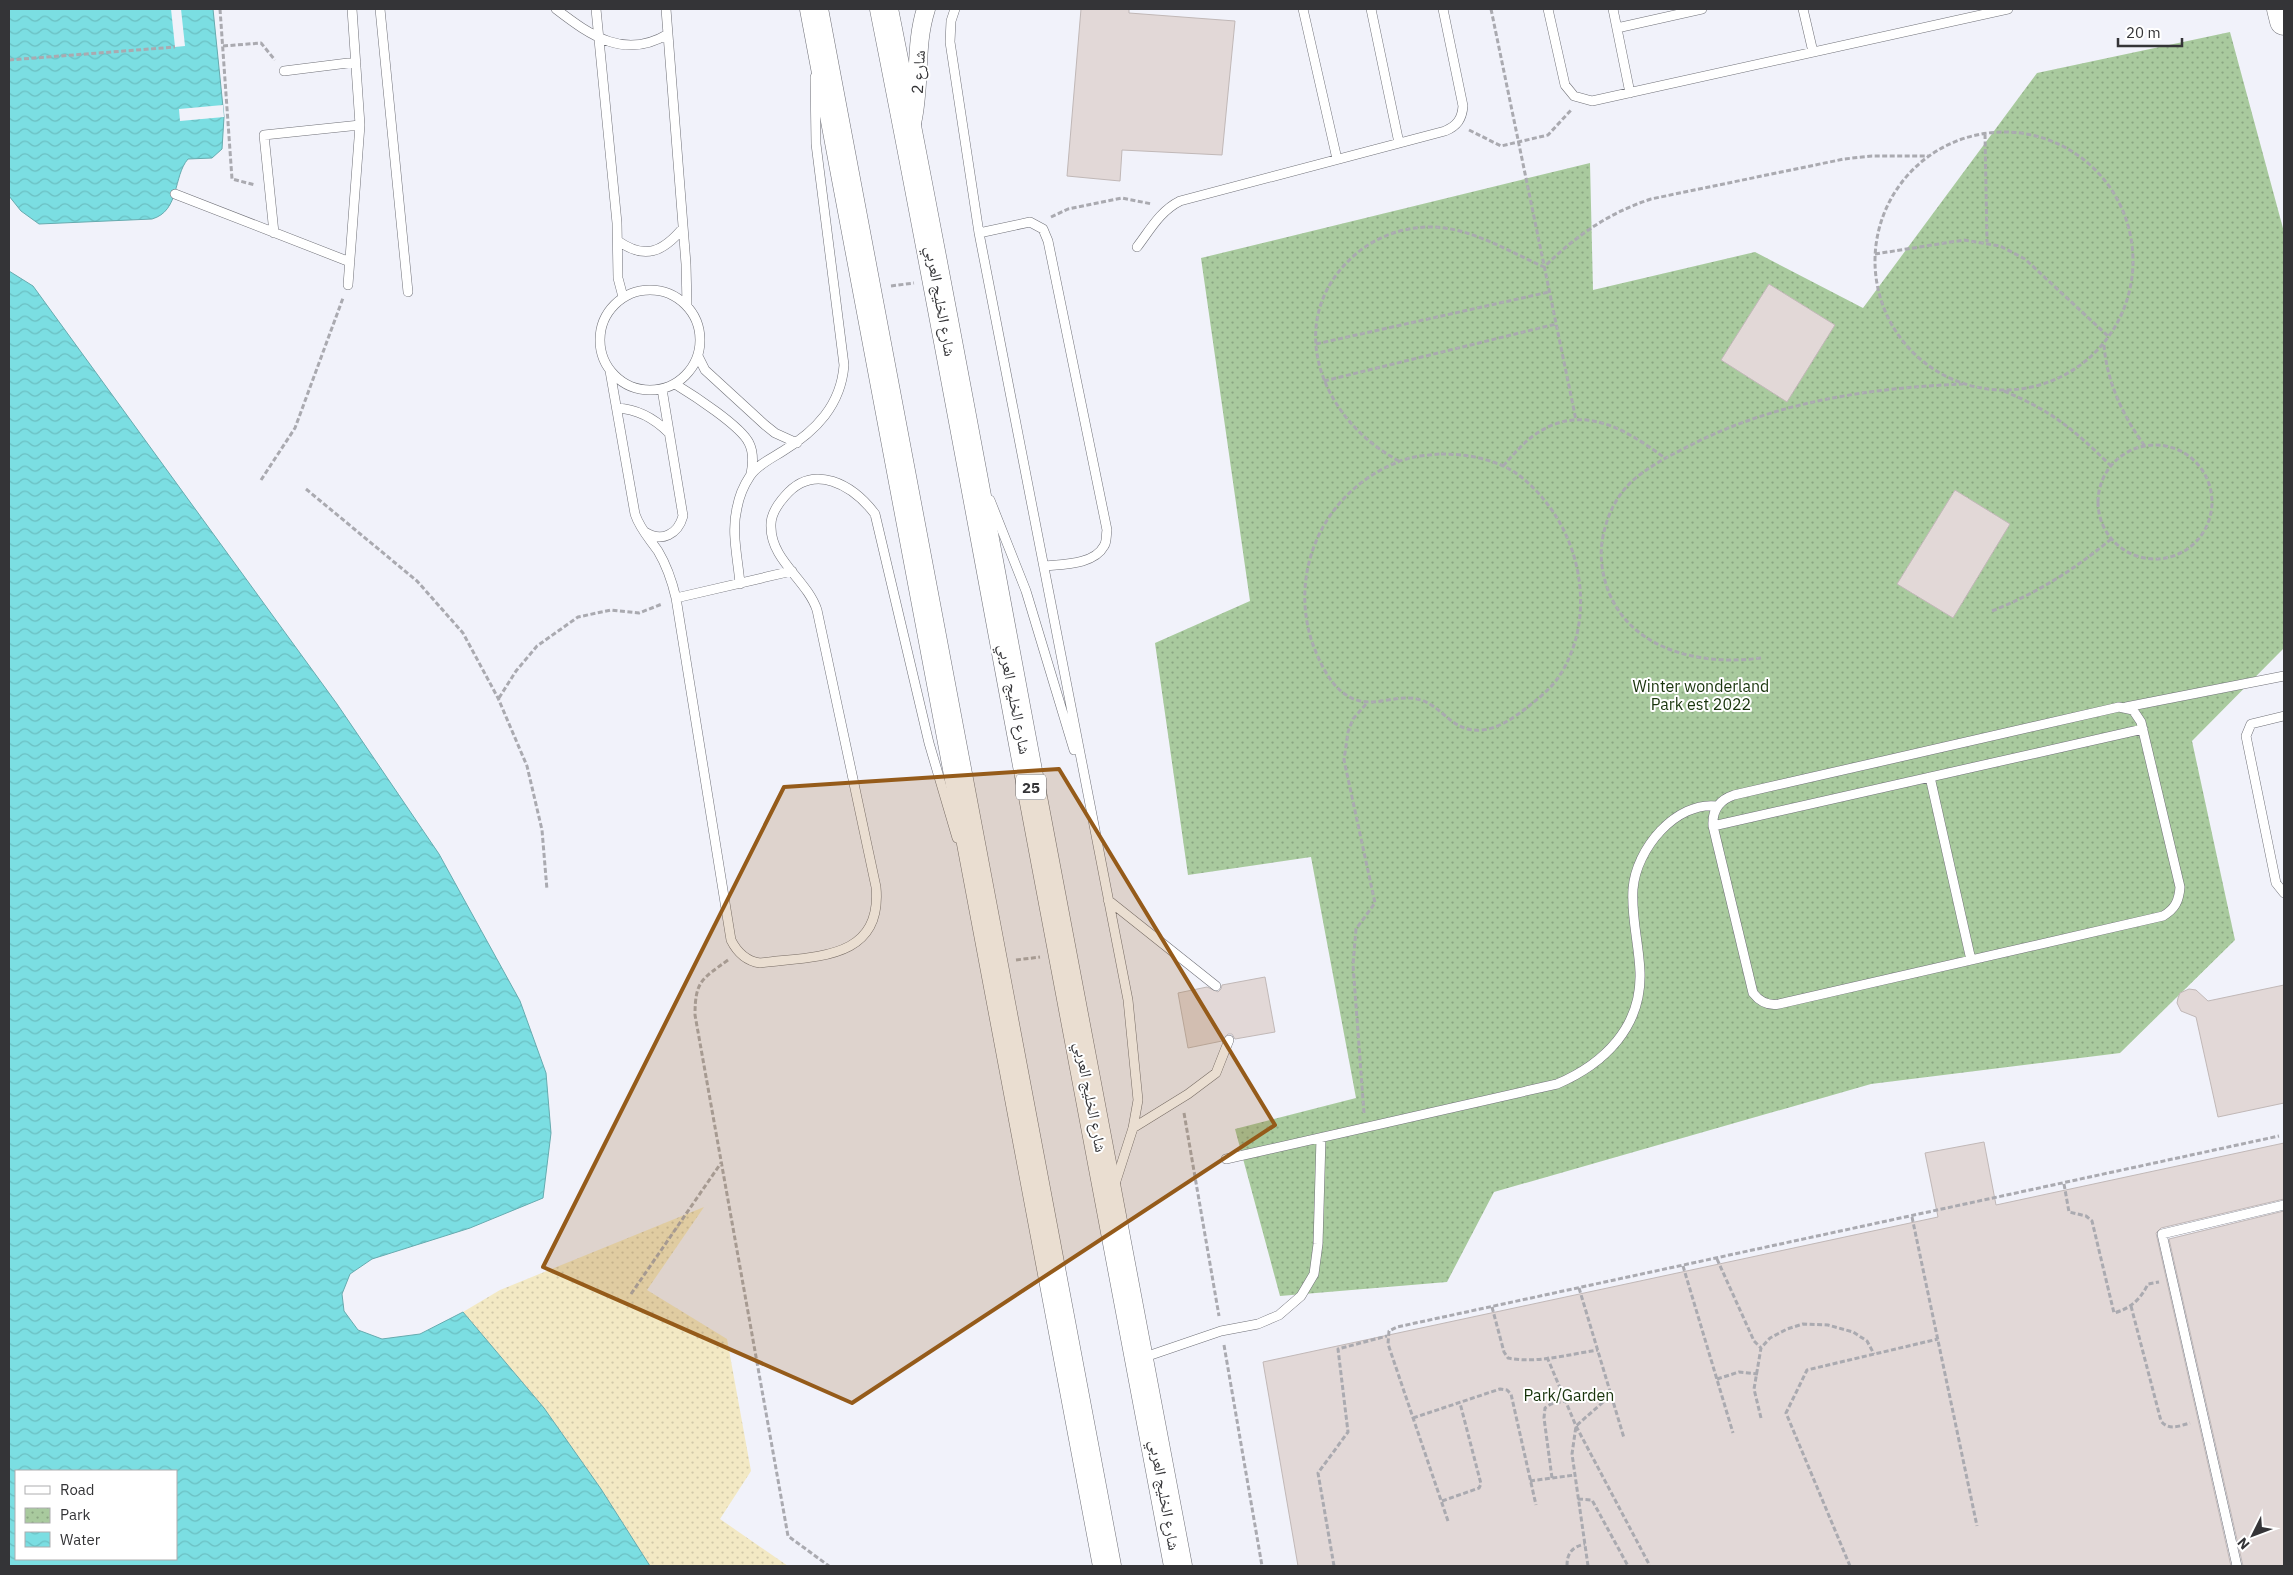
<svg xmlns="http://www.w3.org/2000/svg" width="2293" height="1575" font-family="'IBM Plex Sans','Noto Naskh Arabic',sans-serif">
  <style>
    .sand { fill: url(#sand-dots) }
    .park { fill: url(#park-dots) }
    .water { fill: url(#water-waves); stroke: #66abaf; fill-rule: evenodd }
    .pier { fill: #f1f2fa }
    .building { fill: #e2d8d7; stroke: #c1b8b7 }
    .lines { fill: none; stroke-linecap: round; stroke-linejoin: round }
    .lane-casing { stroke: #707178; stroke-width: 10 }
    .street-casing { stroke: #707178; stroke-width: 19 }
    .primary-casing { stroke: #707178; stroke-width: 29 }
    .path { stroke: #aaaab0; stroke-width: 3; stroke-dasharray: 5 2.5; stroke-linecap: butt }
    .lane { stroke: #fff; stroke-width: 9 }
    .street { stroke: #fff; stroke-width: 18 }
    .primary { stroke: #fff; stroke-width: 28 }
    .marked { fill: #955b1a; fill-opacity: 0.2; stroke: #955b1a; stroke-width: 4; stroke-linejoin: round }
    .labels { text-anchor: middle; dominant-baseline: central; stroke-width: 4; stroke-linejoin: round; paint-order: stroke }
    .shield { fill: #fff; stroke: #717173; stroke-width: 1 }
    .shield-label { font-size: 15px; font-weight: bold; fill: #343437 }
    .street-label { font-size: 16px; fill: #343437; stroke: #fff }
    .park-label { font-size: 16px; fill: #18340c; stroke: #fff }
  </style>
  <defs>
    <pattern id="sand-dots" width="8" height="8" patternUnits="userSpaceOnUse" patternTransform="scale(1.25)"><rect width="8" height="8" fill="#f3e9c4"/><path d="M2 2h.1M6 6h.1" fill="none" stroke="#d1c8a9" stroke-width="1.8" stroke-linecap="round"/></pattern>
    <pattern id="park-dots" width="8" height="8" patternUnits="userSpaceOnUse" patternTransform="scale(1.25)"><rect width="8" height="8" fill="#a9ca9e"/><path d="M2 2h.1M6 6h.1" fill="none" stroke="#8aa582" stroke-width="1.8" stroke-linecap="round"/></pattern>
    <pattern id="water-waves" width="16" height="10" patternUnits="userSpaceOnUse" patternTransform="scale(1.25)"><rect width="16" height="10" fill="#7bdee2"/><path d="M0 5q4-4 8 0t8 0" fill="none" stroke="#6bbfc2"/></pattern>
  </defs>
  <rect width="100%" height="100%" fill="#f1f2fa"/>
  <path class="sand" d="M704,1207L647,1290L727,1339L751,1471L720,1519L788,1566H650L601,1489L544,1408L463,1312L500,1290Z"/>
  <path class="park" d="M2230,32L2284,232V648L2192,741L2235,940L2120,1053L1871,1084L1494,1192L1447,1282L1280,1296L1235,1129L1356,1098L1311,857L1188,875L1155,643L1250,601L1201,258L1590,163L1593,290L1755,252L1863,308L2037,73Z"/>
  <path class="water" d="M9,9H213L224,117L222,149L212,158L188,159C173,176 180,211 152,219L39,224L21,211L9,196Z
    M9,271L33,286L337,704L439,854L520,1001L546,1073L551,1133L543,1198L470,1228L372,1259L350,1274L342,1294L344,1311L358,1330L382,1339L420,1334L463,1312L544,1408L601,1489L650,1566H9ZM16,1471H176V1559H16Z"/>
  <path class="pier" d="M171,9H181L185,46L175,47Z
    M223,105L224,117L180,121L179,109Z"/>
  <path class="building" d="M1081,9H1129V13L1235,21L1222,155L1122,150L1120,181L1067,176Z
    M1769,284L1835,325L1787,402L1721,360Z
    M1955,490L2010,524L1953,618L1897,584Z
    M1265,977L1275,1032L1235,1039L1232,1034H1228L1222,1041L1188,1048L1178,993L1207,987L1218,992L1221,989L1222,985Z
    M2284,985V1103L2218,1117L2196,1017L2181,1011L2177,1003L2178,998L2180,993L2189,989L2196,990L2208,1001Z
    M1984,1142L1996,1205L2284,1143V1199L2161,1228L2156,1233L2231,1566H1298L1263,1362L1938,1217L1925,1153Z
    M2284,1211V1566H2243L2169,1239Z"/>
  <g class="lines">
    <defs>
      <path id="lane" d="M380,9L408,292
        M556,9C591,36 625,60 668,34
        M596,9L617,223L618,278L623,297
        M666,9L686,264L687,305
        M955,9L951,21L950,42L979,233L1128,1000L1138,1100L1133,1128L1115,1184
        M1303,9L1337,159
        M1371,9L1399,143
        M1548,9L1565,85L1574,96L1592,101L2008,9
        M1613,9L1630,93
        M1803,9L1813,52
        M1617,28L1702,9
        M284,71L356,62
        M175,194L350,262
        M274,233L264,135L360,125
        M979,233L1030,222L1043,229L1048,241L1107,530C1106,535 1107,542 1104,546C1094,565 1062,564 1044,566
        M618,241C645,260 663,252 683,228
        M1137,247C1150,230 1160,211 1180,201L1445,131C1457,126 1462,119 1463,106L1443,9
        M348,285L360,125L352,9
        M600 340a50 50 0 1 1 100 0a50 50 0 1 1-100 0Z
        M698,356L705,370L765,425L775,433L797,443
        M610,371L635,514C640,529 649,538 658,551C667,566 672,581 676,598L731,940C737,952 746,961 760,963C814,956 883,961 876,887L817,610C807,580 771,560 771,527C770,515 777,505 785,496C814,462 853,485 875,514L929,743L957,838
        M675,384C693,395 741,426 749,443C754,453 753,464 751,474
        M617,408C638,409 654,418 669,433
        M990,500L1026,591L1074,750
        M645,532C662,543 678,534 683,516L662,389
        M740,584C738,559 731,532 737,508C739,497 744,485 750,476C757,465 772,458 783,451C816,431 841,405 844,365L816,144L815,77
        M676,598L792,571
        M2119,707L2133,710L2141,722L2180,887C2179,901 2175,909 2163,916L1779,1004C1768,1006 1760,1002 1753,993L1713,826C1712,810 1719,800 1734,795Z
        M2126,707L2284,676
        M2284,716L2251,724L2246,736L2276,883L2284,893
        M1930,777L1971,960
        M1713,826L2143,729
        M1108,900L1216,986
        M1133,1128L1188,1094L1216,1073L1229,1040
        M1226,1159L1557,1084C1604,1064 1642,1027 1640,972C1639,944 1631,917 1633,889C1636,849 1676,801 1717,806
        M1142,1358L1221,1331L1258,1324L1279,1315L1301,1296L1314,1274L1318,1244L1321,1138
        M2237,1566L2162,1234L2284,1205"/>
      <path id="street" d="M912,123C921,85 914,46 926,9"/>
      <path id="primary" d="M814,9L1107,1566
        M884,9C935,264 981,520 1029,776C1079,1039 1130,1302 1178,1566
        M2281,9L2284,21"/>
    </defs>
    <use href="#lane" class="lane-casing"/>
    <use href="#street" class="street-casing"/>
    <use href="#primary" class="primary-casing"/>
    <path class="path" d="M220,9L232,179L255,185
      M1491,9L1576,420
      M223,46L261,43L275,60
      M9,60L175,47
      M1469,130L1501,146L1548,135L1572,109
      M1875 261a129 129 0 1 1 258 0a129 129 0 1 1-258 0Z
      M1985,134L1987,242
      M1051,217L1068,209L1122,198L1152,204
      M1875,254L1964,240L2000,246L2025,259L2109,337
      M891,286L914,283
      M1316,344L1549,292
      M2104,345C2107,382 2122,414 2144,445
      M1324,381L1556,324
      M2004,391C2052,411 2073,429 2110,465
      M2098 502a57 57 0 1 1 114 0a57 57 0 1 1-114 0Z
      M1441,454C1462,454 1482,457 1501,465C1518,472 1534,487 1545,501C1585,550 1594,625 1558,678C1550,689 1539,698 1529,706C1516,716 1500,728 1483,730C1452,733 1445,708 1421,700C1396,692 1372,711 1348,696C1330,686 1319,661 1312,642C1288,568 1326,490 1398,462C1411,456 1427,455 1441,454Z
      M1399,461C1320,419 1280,318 1357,253C1379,235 1407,226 1435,227C1473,229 1510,252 1544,267C1576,236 1608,213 1651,199L1844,159L1872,156H1929
      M1503,466C1513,455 1522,444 1533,436C1581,401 1625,429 1665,458
      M261,480L295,428L343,298
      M306,489L417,581L463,633L498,698L527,766L542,830L547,890
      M1992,611C2037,593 2074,570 2111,539
      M1761,658C1702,666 1631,651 1608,590C1602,574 1600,558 1602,542C1606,516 1617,493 1637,477C1653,464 1671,455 1689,446C1774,402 1869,388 1963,384
      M499,698L516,671L537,646L578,617L611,610L639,613L662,604
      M728,960C702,979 695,981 695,1015L788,1536L829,1566
      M1016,960L1040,957
      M1184,1113L1219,1316
      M1364,1113L1353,965L1356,929L1375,903L1344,760L1348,732L1353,719L1367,703
      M2064,1184L2069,1212L2086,1216L2092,1221L2114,1313C2131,1308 2140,1300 2148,1284L2159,1282
      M1912,1217L1977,1526
      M1717,1259L1754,1341L1761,1348
      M1683,1266L1733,1433
      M1579,1288L1624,1438
      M631,1294L721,1163
      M2131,1306L2161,1421C2169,1431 2179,1426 2190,1423
      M1492,1307L1504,1352L1508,1358C1536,1364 1570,1354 1598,1350
      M1224,1345L1262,1566
      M1547,1357L1576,1426L1650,1566
      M1717,1379L1739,1372L1758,1374
      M1413,1418L1500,1389L1507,1390L1511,1394L1536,1505
      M1761,1418L1754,1389L1761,1348L1770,1338L1787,1329L1803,1324L1828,1325L1853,1332L1867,1341L1874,1354
      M1552,1478L1544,1418L1545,1408L1551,1404L1565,1401
      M1530,1481L1575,1475
      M1578,1499L1592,1500L1628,1566
      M1442,1501L1479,1488L1481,1484L1460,1403
      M1448,1521L1388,1344L1389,1331L1397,1327L2279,1136
      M1334,1566L1318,1473L1348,1432L1338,1349L1387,1336
      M1567,1566C1567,1553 1572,1547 1585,1544
      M1588,1566L1572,1454L1576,1426L1611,1395
      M1850,1566L1786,1413L1807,1370L1938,1339"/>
    <use href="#lane" class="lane"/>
    <use href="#street" class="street"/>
    <use href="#primary" class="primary"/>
  </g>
  <path class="marked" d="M1059,769L1275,1125L852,1403L543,1267L784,787Z"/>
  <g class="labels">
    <rect class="shield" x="1016" y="774.5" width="30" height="25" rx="4"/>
    <g class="shield-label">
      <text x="1031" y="787">25</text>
    </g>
    <g class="street-label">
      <text transform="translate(918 72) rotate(-87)">شارع 2</text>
      <text transform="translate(941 301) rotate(80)">شارع الخليج العربي</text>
      <text transform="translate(1015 699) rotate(79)">شارع الخليج العربي</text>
      <text transform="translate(1091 1097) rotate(79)">شارع الخليج العربي</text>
      <text transform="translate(1165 1495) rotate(80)">شارع الخليج العربي</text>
    </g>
    <g class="park-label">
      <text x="1701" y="686">Winter wonderland<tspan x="1701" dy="18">Park est 2022</tspan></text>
      <text x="1569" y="1395">Park/Garden</text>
    </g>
  </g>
  <rect width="2293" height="1575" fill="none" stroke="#343437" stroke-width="20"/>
  <rect x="15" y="1470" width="162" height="90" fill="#ffffff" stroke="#aeaeaf"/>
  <rect x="25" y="1486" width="25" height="8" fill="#ffffff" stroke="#aeaeaf"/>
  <text x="60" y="1495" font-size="15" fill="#343437">Road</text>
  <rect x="25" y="1508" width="25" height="15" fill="url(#park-dots)" stroke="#aeaeaf"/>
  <text x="60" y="1520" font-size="15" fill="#343437">Park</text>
  <rect x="25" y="1532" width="25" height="15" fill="url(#water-waves)" stroke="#aeaeaf"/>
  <text x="60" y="1545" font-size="15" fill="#343437">Water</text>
  <g transform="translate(2253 1535) rotate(228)" stroke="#ffffff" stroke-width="4" paint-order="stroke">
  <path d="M0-4L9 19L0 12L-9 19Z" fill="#343437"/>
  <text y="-8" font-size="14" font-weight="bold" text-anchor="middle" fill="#343437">N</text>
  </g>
  <path d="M2118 38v8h64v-8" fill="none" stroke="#343437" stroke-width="2.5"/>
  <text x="2126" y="38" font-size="15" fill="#343437" stroke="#ffffff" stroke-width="4" paint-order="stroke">20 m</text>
</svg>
